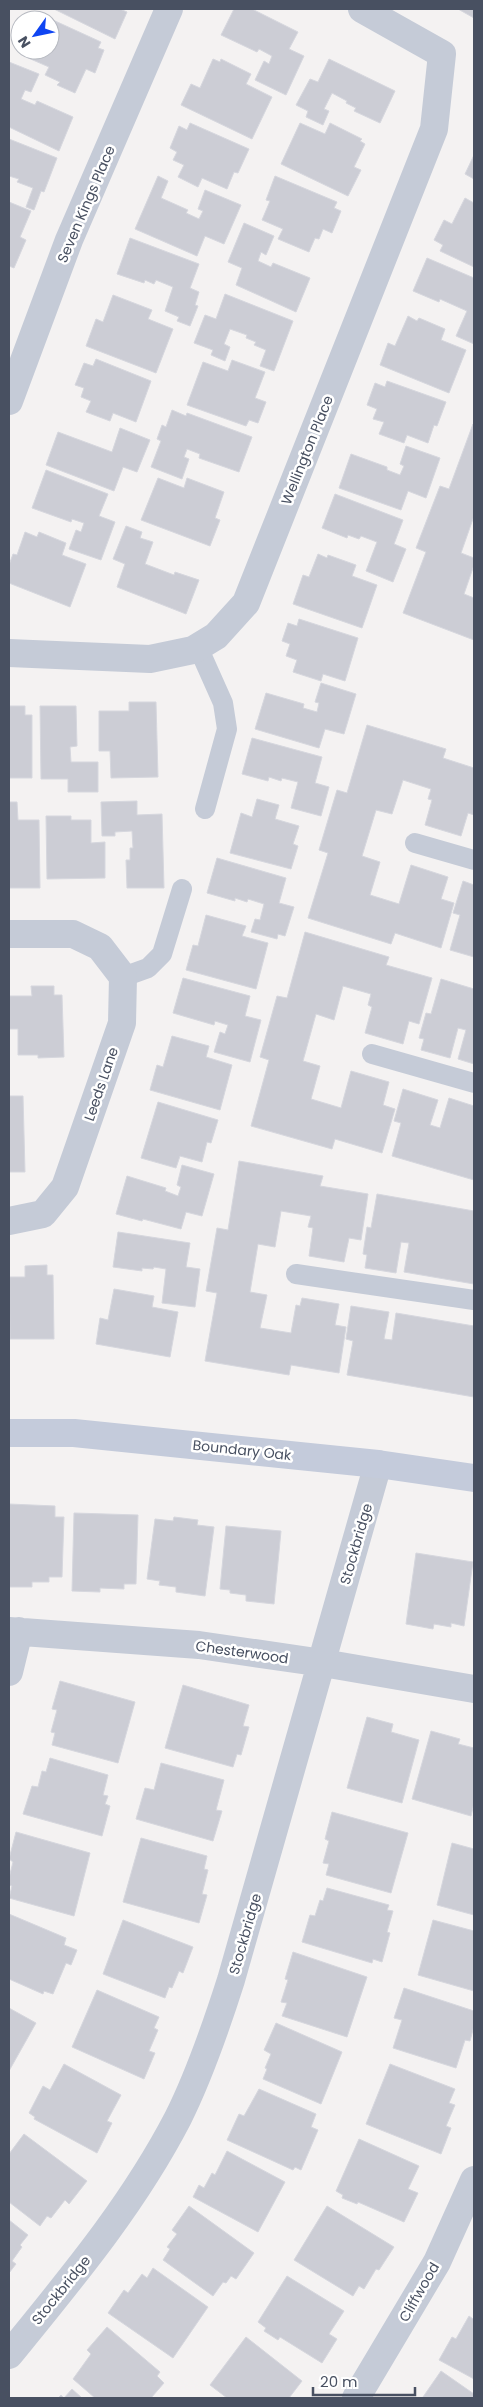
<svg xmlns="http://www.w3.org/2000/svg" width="483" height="2407" font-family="Poppins,sans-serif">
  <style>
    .building { fill: #cccdd5; stroke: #d6d7de }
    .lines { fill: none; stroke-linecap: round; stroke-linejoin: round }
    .lane { stroke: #c5cbd7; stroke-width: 20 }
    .street { stroke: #c5cbd7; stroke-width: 28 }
    .secondary { stroke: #c4cbdb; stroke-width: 28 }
    .labels { text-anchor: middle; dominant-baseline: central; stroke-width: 5; stroke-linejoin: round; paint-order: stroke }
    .street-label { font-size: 14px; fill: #485061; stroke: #fff }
  </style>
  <rect width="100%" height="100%" fill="#f4f2f2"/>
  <path class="building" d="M54,9H120L127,12L115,39Z
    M234,9H252L298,32L289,49L304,56L286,95L255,80L264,61L269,64L272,56L259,49L257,52L221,35Z
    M458,9H474V18Z
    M42,15L101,42L98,48L104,50L95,73L86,69L75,93L57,85L60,82L45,75L49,67L26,57L29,50H50V20H39Z
    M213,59L220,62L221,59L251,74L246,84L272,97L252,139L181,105L191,84L200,88Z
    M329,59L395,91L380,123L354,111L356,108L346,103L347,101L332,93L324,109L329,111L323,125L306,117L308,111L296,105L310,79L318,82Z
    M9,62L39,74L31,92L25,90L21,99L35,105L37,101L73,117L59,151L9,127Z
    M190,123L249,149L238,173L234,172L227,189L202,178L198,187L178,177L184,165L173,160L177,152L170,148L179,126L187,130Z
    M300,123L325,134L330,123L362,139L360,141L365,144L354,167L361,170L348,196L281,164Z
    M9,139L57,158L44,192L41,191L34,210L26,207L33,188L17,182L19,179L9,176Z
    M474,155V179L465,174Z
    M158,176L168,181L161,198L188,210L186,213L199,219L203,211L198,209L205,190L241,205L224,244L205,236L197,256L135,229Z
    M275,176L337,202L334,208L341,211L332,233L323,229L319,239L315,238L309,252L278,239L283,229L262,220L270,201L266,200Z
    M465,198L474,203V267L440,251L443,245L434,240L444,220L452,224Z
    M9,202L31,211L20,237L26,240L14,268L9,266Z
    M244,223L274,236L266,255L261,252L258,261L271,267L273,263L310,278L296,312L236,285L242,268L228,262Z
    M130,238L199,264L190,288L199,292L195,305L198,306L190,326L177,321L179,317L165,311L173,287L156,280L154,284L145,280L144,283L117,274Z
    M427,258L474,278V344L456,336L467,311L440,299L439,302L413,291Z
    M225,294L293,321L274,371L260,366L266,350L254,345L256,342L246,338L247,335L230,329L224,344L230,347L225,361L211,355L213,350L194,343L205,315L216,319Z
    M113,295L152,310L148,319L173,329L156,373L86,346L96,319L103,322Z
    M408,316L417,321L419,318L445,329L441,340L466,350L449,393L380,365L388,343L395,346Z
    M96,359L151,381L136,422L113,413L110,421L86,412L91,401L81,397L84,388L75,385L84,363L93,366Z
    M232,360L265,372L255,398L266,402L258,423L249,420L246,426L187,405L203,362L228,371Z
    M387,381L446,402L437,426L434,425L428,443L407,435L404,443L379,434L384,422L373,419L377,409L367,405L375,383L385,387Z
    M172,410L186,416L187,413L252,437L239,472L199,458L200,454L187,449L184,457L189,459L182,479L151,467L161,441L157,439L162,425L166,427Z
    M473,424L474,516L461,553L474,558V565L464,594L474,598V640L403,613L426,552L416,548L440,486L449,489Z
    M120,428L150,440L137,472L123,467L114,491L46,465L58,432L112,452Z
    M406,446L440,458L426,498L408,491L401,510L339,488L351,454L387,467V470L400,475L404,466L400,464Z
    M46,470L108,494L99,516L115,522L101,560L69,549L76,530L81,532L84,523L72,519L71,522L32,508Z
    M158,478L184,488L187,478L224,492L215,518L220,520L210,546L141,520Z
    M335,494L403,520L394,544L406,549L393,582L366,571L377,542L361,536L359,539L348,535L347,538L322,528Z
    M126,526L142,532L140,538L153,542L145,564L174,575L175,572L199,580L186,614L117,587L125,564L113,559Z
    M25,532L37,537L39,532L66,543L62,555L86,564L70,607L9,583V565L13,554L17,555Z
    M318,554L327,558L328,555L356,565L352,576L377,585L362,628L293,604L303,575L309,577Z
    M299,619L358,638L345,681L323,674L321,681L293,672L297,660L286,656L290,644L282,641L288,623L297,626Z
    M321,683L356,694L344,734L325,729L319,748L255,729L266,693L304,704L303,708L317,712L319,703L315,702Z
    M129,702H156L158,777L111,778L110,751H99V711H129Z
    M9,706H25V715H32V778H9Z
    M40,706H76L77,746L70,747L71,762H98V792H68V779H41Z
    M367,725L446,749L443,758L474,768V815L468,813L461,836L425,825L432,800L428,799L431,789L403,780L392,814L376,810L362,856L380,862L370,895L399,904L411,865L448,877L441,899L454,903L441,948L395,933L391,944L308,918L328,853L319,850L337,790L347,793Z
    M252,738L322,757L315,783L329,787L321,816L291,808L298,782L282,778L281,781L269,777L268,781L242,774Z
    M257,799L279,805L275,819L299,826L293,844L298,846L291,869L230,853L241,813L252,817Z
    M137,801V815L162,814L164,888H127L126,860H130V848H133L132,831L115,832V836H102L101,802Z
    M9,802H17L18,820H39L40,888H9Z
    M46,816H71V820H91V843L105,842V878L47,879Z
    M217,858L286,878L279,903L294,907L285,936L278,934L277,939L251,932L255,919L260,920L264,904L248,899L247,902L235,898V901L207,893Z
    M463,881L474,885V957L450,950L460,915L453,913Z
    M206,915L246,926L242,936L268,943L256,989L186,970L193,945L198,946Z
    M305,932L389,957L386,965L432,978L419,1024L409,1021L403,1044L365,1033L372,1007L368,1005L371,994L343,986L334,1020L316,1014L303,1061L320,1066L311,1099L341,1108L351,1071L389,1082L383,1105L395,1109L382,1153L335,1139L332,1149L251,1126L269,1060L260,1057L277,996L287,998Z
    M183,978L250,996L245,1016L261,1020L250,1062L214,1052L220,1032L225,1034L228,1025L215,1021L214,1025L173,1013Z
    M441,979L474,989V1064L458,1059L466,1030L458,1028L450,1058L421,1050L424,1039L419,1038L426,1013L431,1014Z
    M31,986H54V995H62L64,1057L38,1058V1055H18V1029H9V996H32Z
    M172,1036L209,1046L206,1057L232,1065L220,1110L150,1090L157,1065L163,1067Z
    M403,1089L438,1100L430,1125L440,1128L449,1098L474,1106V1180L392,1156L401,1123L394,1121Z
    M9,1096H23L25,1172H9Z
    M158,1102L218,1120L211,1143L207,1142L202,1162L180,1156L176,1168L141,1158Z
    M239,1161L323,1176L320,1186L368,1194L361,1240L349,1238L344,1262L309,1256L313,1228L308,1227L311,1216L281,1211L275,1247L258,1244L250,1292L267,1295L260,1328L291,1333L296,1305L300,1306L302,1298L339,1304L335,1325L346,1327L339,1373L291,1365L289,1375L205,1361L217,1293L206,1291L217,1228L228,1230Z
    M182,1165L214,1174L202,1216L186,1212L181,1229L143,1219L142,1221L116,1214L127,1176L166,1188L165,1191L178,1196L181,1187L177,1185Z
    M377,1194L474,1211V1284L404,1272L409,1243L401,1242L396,1273L365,1268L367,1255L363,1254L367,1227L371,1228Z
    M118,1232L190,1243L186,1267L200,1269L195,1307L162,1303L166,1269L154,1267L153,1269L142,1268V1271L113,1267Z
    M47,1265V1275H53L54,1339H10L9,1277H25V1266Z
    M114,1289L154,1296L152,1307L178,1312L170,1357L96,1344L100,1318L108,1320Z
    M351,1306L389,1312L384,1339L392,1340L396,1313L474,1326V1397L347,1375L353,1341L346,1339Z
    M9,1504L55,1506V1517H64L62,1577H49V1582H32V1587H9Z
    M74,1513L138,1515L136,1584H124V1589L100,1588V1592L72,1591Z
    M174,1517L198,1520L197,1525L214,1527L205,1596L176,1592V1587L159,1585L160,1581L147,1579L155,1519L173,1521Z
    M226,1526L281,1531L274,1604L246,1601V1595L230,1593V1590L220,1589Z
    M416,1553L473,1562L464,1626L451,1623V1627L434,1624L433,1629L406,1624Z
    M60,1681L135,1702L118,1763L52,1745L55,1733L51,1732L57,1710L52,1709Z
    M183,1685L249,1705L243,1726L249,1727L241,1755L237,1754L233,1767L165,1748Z
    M367,1717L393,1724L391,1732L419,1740L402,1803L347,1788Z
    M431,1731L460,1739L458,1744L474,1748V1803L471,1816L412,1799Z
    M50,1758L108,1775L103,1795L108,1796L105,1804L110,1806L102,1836L23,1814L32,1786L38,1787L42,1771L46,1772Z
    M161,1763L224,1780L216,1810L222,1811L213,1841L136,1819L145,1788L154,1790Z
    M332,1812L408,1833L391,1893L326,1875L329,1864L323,1863L329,1841L325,1839Z
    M16,1832L90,1853L74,1916L9,1898L12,1886L9,1885V1878L13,1862L9,1859Z
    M141,1838L207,1856L204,1869L208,1870L202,1894L207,1895L199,1923L123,1902Z
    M452,1843L474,1849V1915L437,1905Z
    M327,1888L389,1905L387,1910L393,1911L387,1932L390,1933L382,1962L373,1959L372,1963L302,1942L310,1915L315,1916L320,1900L323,1901Z
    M9,1914L66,1938L64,1945L77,1950L71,1965L66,1963L53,1994L44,1991L43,1994L9,1979Z
    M123,1920L193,1947L183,1973L179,1971L172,1988L169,1987L165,1998L103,1974Z
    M433,1920L474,1931V1991L418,1975Z
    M293,1952L367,1977L347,2037L282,2016L287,2003L281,2002L288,1980L285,1979Z
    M404,1988L474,2011V2026L470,2041L465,2040L456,2068L393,2048L402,2020L394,2018Z
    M97,1990L159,2017L154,2028L158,2030L149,2051L155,2053L144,2079L72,2047Z
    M9,2008L36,2023L9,2071Z
    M276,2023L342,2052L321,2104L263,2079L267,2069L265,2068L271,2054L264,2050Z
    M64,2064L121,2095L107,2121L112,2123L97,2153L34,2119L35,2117L29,2113L43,2086L50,2090Z
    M390,2064L455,2089L449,2103L455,2105L446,2126L451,2128L441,2154L366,2124Z
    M259,2089L316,2114L311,2127L318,2130L301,2170L295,2167L293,2170L227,2140L239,2114L244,2116Z
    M24,2134L87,2181L69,2204L65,2200L51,2218L47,2216L40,2226L9,2202V2154Z
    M359,2139L419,2166L408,2189L418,2193L404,2222L358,2202L357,2204L342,2198L343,2195L336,2191Z
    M227,2151L285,2182L258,2232L193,2197L199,2185L204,2188L212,2173L215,2175Z
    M189,2206L254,2253L236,2279L231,2276L226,2283L223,2282L213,2296L163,2260L170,2249L167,2247L177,2234L172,2230Z
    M327,2206L394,2247L379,2270L376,2269L364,2289L359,2286L353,2296L294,2260Z
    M9,2220L28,2235L20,2245L22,2247L12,2261L16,2264L9,2273Z
    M153,2268L208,2307L173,2358L108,2313L124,2290L128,2293L142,2274L147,2278Z
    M287,2276L344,2311L329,2334L337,2339L322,2363L280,2337L278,2340L264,2331L266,2328L258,2322Z
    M469,2316L473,2319L474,2317V2379L439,2360L452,2337L456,2339Z
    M107,2327L160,2372L157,2376L164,2383L151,2398H95L73,2379L91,2354L87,2350Z
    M246,2337L302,2381L289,2398H227L210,2385Z
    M441,2371L474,2394V2398L423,2397Z
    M72,2389L82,2398H58L61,2395L64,2398Z"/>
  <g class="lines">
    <path class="lane" d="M198,647L223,703L227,729L205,809
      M415,843L474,860
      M123,977L148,968L162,954L182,889
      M372,1054L474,1083
      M296,1274L474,1300"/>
    <path class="street" d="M9,401L69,240L169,9
      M9,653L150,659L193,650L216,636L246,603L434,129L442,54L362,9
      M9,934H73L100,947L123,977L122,1023L65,1187L43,1214L9,1221
      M9,1631L199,1645L323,1663L474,1689
      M9,1672L19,1631
      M9,2355C70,2280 133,2205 178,2118C200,2074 216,2027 231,1980L378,1464
      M356,2398L437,2262L474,2180"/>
    <path class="secondary" d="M9,1433H74L378,1464L474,1478"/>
  </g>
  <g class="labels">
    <g class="street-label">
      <text transform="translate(86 204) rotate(-67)">Seven Kings Place</text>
      <text transform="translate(307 450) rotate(-68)">Wellington Place</text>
      <text transform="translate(101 1084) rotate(-71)">Leeds Lane</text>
      <text transform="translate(242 1450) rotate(6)">Boundary Oak</text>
      <text transform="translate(356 1544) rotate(-74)">Stockbridge</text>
      <text transform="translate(242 1652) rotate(8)">Chesterwood</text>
      <text transform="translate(245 1934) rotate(-74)">Stockbridge</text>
      <text transform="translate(61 2290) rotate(-51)">Stockbridge</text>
      <text transform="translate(419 2292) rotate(-60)">Cliffwood</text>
    </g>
  </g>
  <rect width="483" height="2407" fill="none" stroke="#485061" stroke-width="20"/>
  <g transform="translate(35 35) rotate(237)"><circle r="24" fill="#ffffff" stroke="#b6b9c0"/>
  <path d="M0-4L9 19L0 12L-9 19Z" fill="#0f45f2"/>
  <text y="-8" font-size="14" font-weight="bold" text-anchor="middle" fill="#485061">N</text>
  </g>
  <path d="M313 2387v8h102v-8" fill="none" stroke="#485061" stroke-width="2.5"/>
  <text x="320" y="2387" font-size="15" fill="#485061" stroke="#ffffff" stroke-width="4" paint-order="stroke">20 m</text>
</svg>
